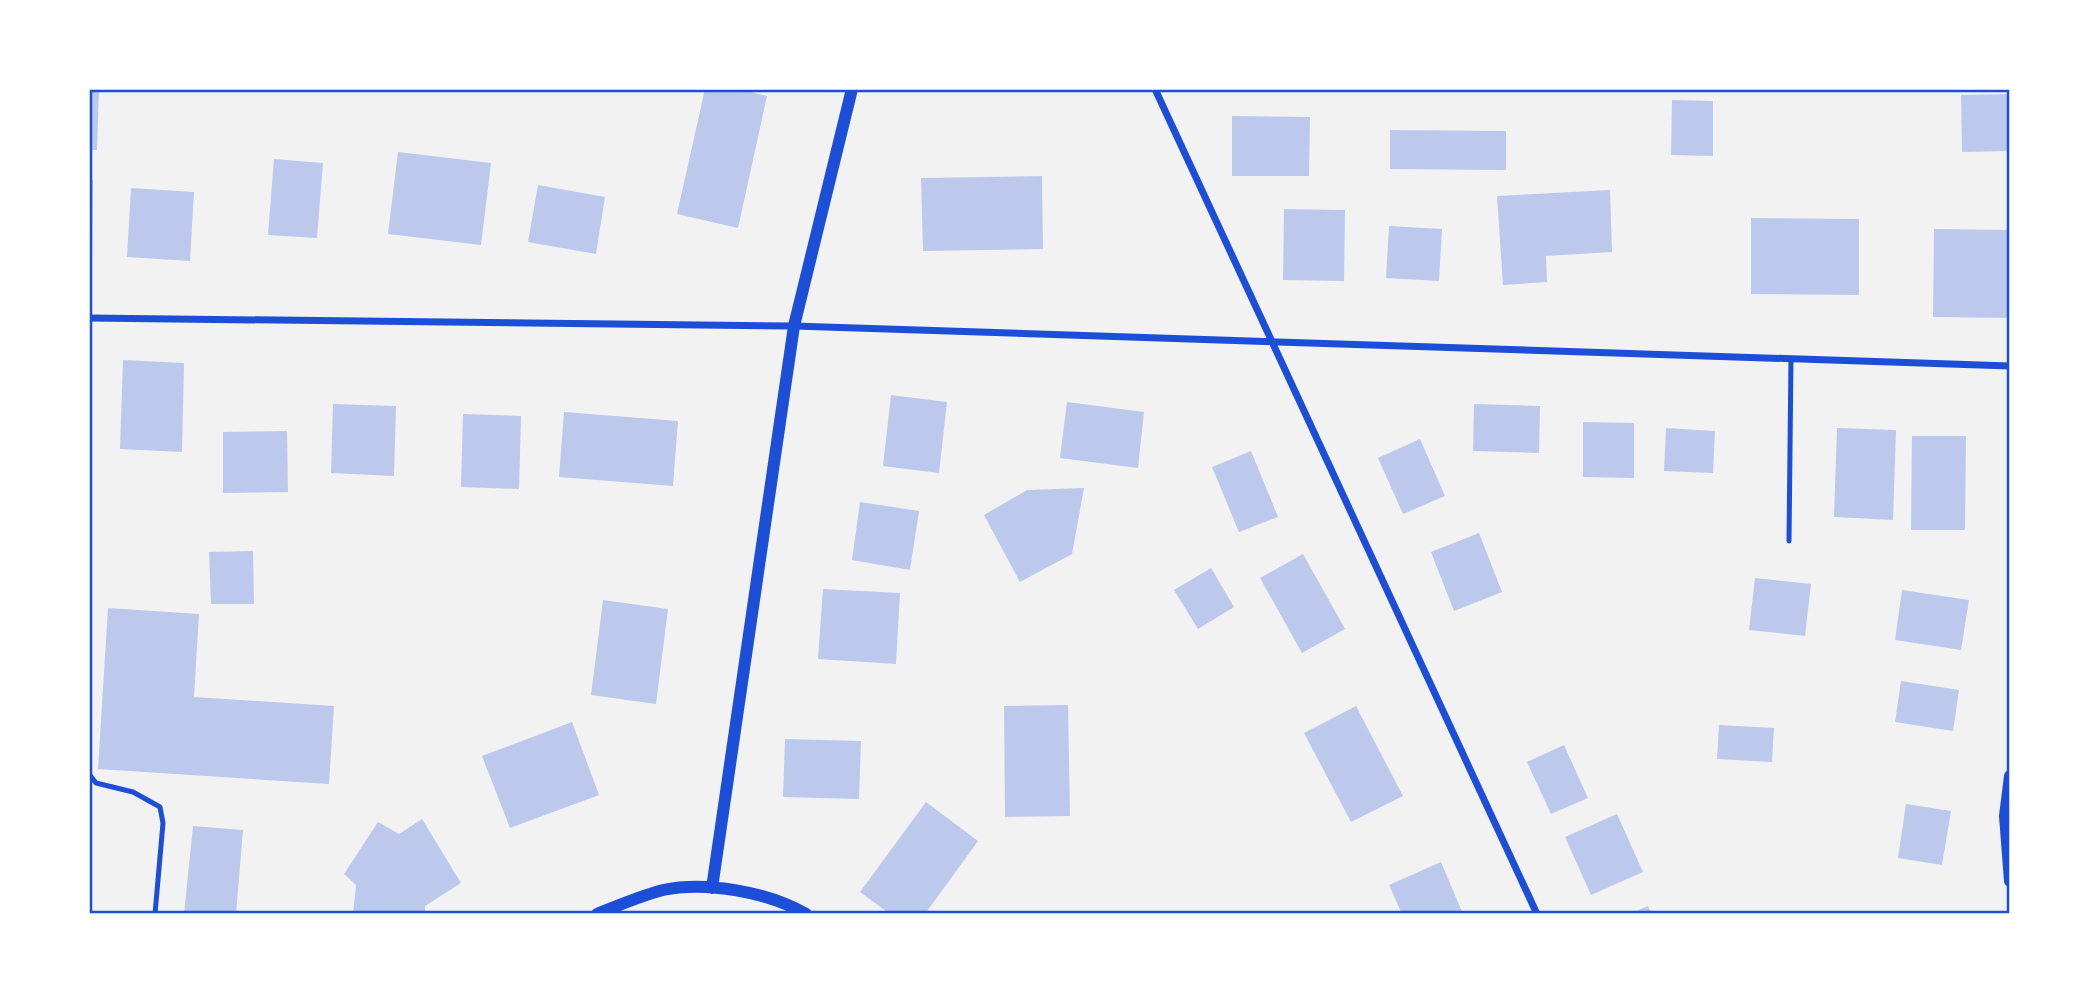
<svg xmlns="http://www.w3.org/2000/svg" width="2099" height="1003" font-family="'Golos Text',sans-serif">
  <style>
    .building { fill: #bdc9ec }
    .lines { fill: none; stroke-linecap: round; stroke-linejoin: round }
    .service { stroke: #1d4ed8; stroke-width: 5 }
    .minor { stroke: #1d4ed8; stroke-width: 7 }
    .tertiary { stroke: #1d4ed8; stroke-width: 12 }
    .neatline { fill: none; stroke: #1d4ed8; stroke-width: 2.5 }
  </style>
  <rect width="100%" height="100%" fill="#f2f2f2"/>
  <path class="building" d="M89,89H99L97,150H89Z
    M705,89H739L767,96L738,228L677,214Z
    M2010,94V151L1962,152L1961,95Z
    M1672,100L1713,101V156L1671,155Z
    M1232,116L1310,117L1309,176H1232Z
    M1390,130L1506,131V170L1390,169Z
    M398,152L491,163L481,245L388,234Z
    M274,159L323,163L317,238L268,235Z
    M1042,176L1043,249L923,251L921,178Z
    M89,179L93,180L92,260H89Z
    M538,185L605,197L596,254L528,242Z
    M131,188L194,192L190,261L127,257Z
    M1610,190L1612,252L1546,256L1547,282L1503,285L1497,196Z
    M1284,209L1345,210L1344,281L1283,280Z
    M1751,218L1859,219V295L1751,294Z
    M1389,226L1442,229L1439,281L1386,278Z
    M1934,229L2010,230V318L1933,317Z
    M123,360L184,363L182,452L120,449Z
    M891,395L947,402L939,473L883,466Z
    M1067,402L1144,412L1138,468L1060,458Z
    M333,404L396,406L394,476L331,473Z
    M1474,404L1540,406L1539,453L1473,451Z
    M564,412L678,421L673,486L559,477Z
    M463,414L521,416L519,489L461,487Z
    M1583,422L1634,423V478L1583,477Z
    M1666,428L1715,431L1713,473L1664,471Z
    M1837,428L1896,430L1893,520L1834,517Z
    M287,431L288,492L223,493V432Z
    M1912,436H1966L1965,530H1911Z
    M1420,439L1445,496L1403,514L1378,458Z
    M1251,451L1278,517L1239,532L1212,467Z
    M1084,488L1072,554L1020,582L984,515L1027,490Z
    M860,502L919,511L910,570L852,560Z
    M1479,533L1502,592L1454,611L1431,552Z
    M253,551L254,604H211L209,552Z
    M1303,554L1345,629L1302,653L1260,578Z
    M1211,568L1234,607L1198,629L1174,590Z
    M1755,578L1811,584L1805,636L1749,630Z
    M823,589L900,593L896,664L818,659Z
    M1902,590L1969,600L1961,650L1895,640Z
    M603,600L668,609L656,704L591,695Z
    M108,608L199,614L194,697L334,706L329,784L98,769Z
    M1901,681L1959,690L1953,731L1895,722Z
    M1068,705L1070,816L1005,817L1004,706Z
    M1356,706L1403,796L1351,822L1304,733Z
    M572,722L599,795L510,828L482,756Z
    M1719,725L1774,728L1772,762L1717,759Z
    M785,739L861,741L859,799L783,797Z
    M1564,745L1588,798L1551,814L1527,762Z
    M926,802L978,841L925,914H890L860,892Z
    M1906,804L1951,811L1942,865L1898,858Z
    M1617,814L1643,872L1591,895L1565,837Z
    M422,819L461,883L425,906V914H353L356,885L344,874L378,822L399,834Z
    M193,826L243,830L236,914H184Z
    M1441,862L1463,914H1402L1389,885Z
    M1648,906L1652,914H1630Z"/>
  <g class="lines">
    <path class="service" d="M1789,541L1791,359
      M89,774L96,783L133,792L160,807L163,823L155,914"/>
    <path class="minor" d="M1155,89L1537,914
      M89,318L794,326L2010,366"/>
    <path class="tertiary" d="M2010,776L2005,816L2010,881
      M712,888L794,326L852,89
      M597,914C619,905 640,896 663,890C706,881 768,892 806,914"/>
  </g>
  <rect width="2099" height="1003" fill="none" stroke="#ffffff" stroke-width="182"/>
  <rect x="91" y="91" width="1917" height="821" class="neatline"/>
</svg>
